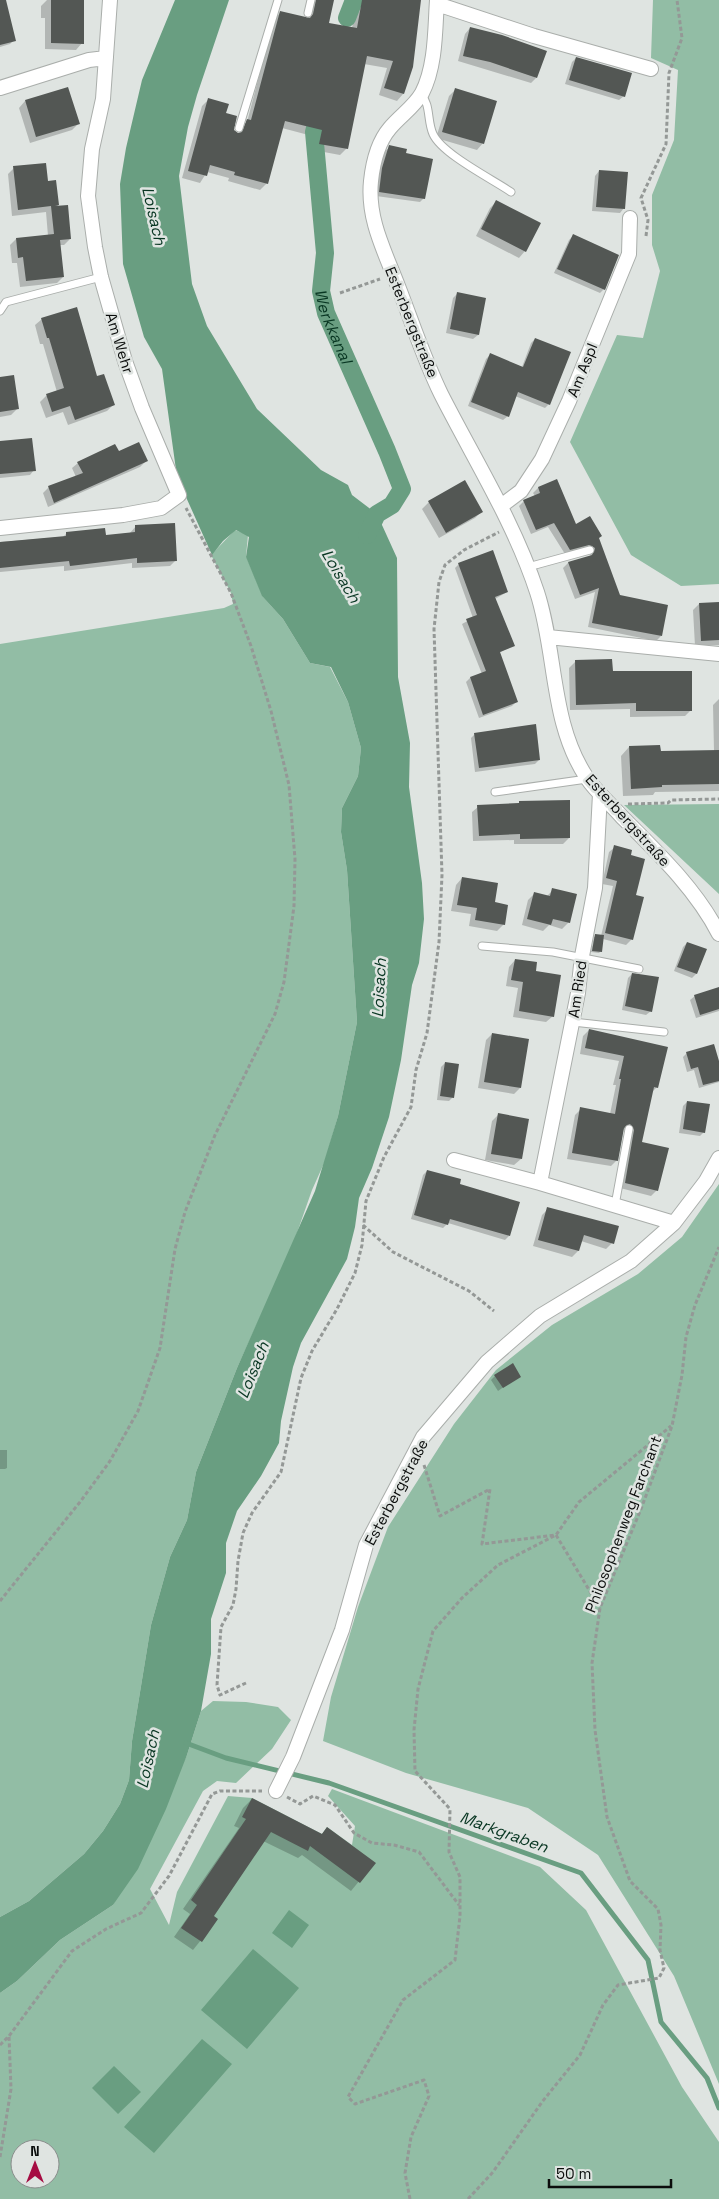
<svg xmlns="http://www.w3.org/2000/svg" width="719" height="2199" font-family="'Space Grotesk',sans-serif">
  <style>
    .green { fill: #92bda5; fill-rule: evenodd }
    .water { fill: #699e81 }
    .shadow { fill: #0003 }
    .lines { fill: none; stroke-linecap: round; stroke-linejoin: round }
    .stream { stroke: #699e81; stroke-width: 5 }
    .canal { stroke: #699e81; stroke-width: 18 }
    .building { fill: #535754 }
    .lane-casing { stroke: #aaaeab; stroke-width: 9 }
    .street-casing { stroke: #aaaeab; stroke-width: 16 }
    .path { stroke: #949896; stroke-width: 3; stroke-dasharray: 4 2.5; stroke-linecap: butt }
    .lane { stroke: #fff; stroke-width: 7 }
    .street { stroke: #fff; stroke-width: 14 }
    .labels { text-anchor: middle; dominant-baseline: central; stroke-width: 5; stroke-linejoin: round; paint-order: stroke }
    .street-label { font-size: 15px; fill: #0b0d0c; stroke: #dfe4e1 }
    .water-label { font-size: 16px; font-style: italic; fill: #083622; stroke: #dfe4e1 }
  </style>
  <rect width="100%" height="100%" fill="#dfe4e1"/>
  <path class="green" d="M653,0H719V584L681,586L631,555L570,442L617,335L643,338L660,271L652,245V195L674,140L678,70L651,58Z
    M235,530L248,535L246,556L263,597L283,619L310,663L330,667L348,702L361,748L358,776L342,808L341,832L347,870L357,1022L338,1116L325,1161L312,1190L292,1247L237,1368L196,1472L187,1520L170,1557L151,1625L132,1741L129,1780L120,1804L103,1831L84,1854L29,1901L0,1917V644L224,608L233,604L231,593L211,555Z
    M719,804V894L624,805Z
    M719,1184V2084L674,1976L598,1855L528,1808L406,1773L323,1741L331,1697L358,1607L388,1527L454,1424L496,1370L552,1325L638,1274L682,1237Z
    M213,1701L246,1702L278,1707L291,1720L272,1749L236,1783L217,1781L203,1791L150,1889L169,1925L177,1892L228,1796L252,1798L322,1834L327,1827L352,1845L355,1826L328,1796L332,1789L540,1867L586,1910L682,2087L719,2142V2199H0V1993L17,1981L60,1940L113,1905L187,1755L201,1711ZM20,2149H50V2179H20Z"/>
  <path class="water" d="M175,0H229L197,95L188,127L179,176L192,284L207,326L257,409L321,470L348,485L352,495L377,514L397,558L398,677L410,743L409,787L422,883L424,919L419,963L412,985L401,1060L389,1117L372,1168L359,1198L355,1227L347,1259L301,1343L293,1367L281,1421L279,1443L261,1476L237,1511L226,1543V1573L211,1619V1654L201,1711L187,1755L166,1809L138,1869L113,1905L60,1940L17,1981L0,1993V1917L29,1901L84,1854L103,1831L120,1804L129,1780L132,1741L151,1625L170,1557L187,1520L196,1472L237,1368L315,1191L338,1116L357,1022L347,870L341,832L342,808L358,776L361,748L348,702L331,667L310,663L283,619L262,596L246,557L249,537L236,530L223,541L212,555L177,477L162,369L144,337L123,264L120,184L126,148L142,80Z
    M289,1910L309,1925L292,1948L272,1933Z
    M253,1949L299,1988L247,2049L201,2010Z
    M202,2039L232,2064L154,2153L124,2127Z
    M114,2066L141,2092L118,2114L92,2088Z"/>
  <path class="shadow" d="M47,0H83L82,43L76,50L45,49V18H41V6Z
    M309,0H332L327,24L352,28L357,0H420L412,67L403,94L397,101L379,95L387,68L364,64L347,148L340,155L313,150L316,137L282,128L267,183L260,190L228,181L229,178L207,172L200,183L182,178L202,106L209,99L224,114L232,129L239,134L241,127L247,122L274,19L281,12L307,19L310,9Z
    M0,4L14,40L10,44L0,47Z
    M470,28L536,78L531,83L458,61L465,34Z
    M576,58L624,96L619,100L565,84L572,62Z
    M455,90L483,143L477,150L436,138L449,96Z
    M25,101L78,124L72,130L30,143L19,108Z
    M390,147L424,198L420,202L376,196L378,174L385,151Z
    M14,168L47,182L58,205L56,207L70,239L64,245H60L63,277L57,283L20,287L17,263H12L10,245L16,239L48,236L46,212L12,216L8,174Z
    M599,171L624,208L620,213L592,211L595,176Z
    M496,202L525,251L519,258L476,236L490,208Z
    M573,236L604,289L600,293L554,273L569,240Z
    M457,294L485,299L478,335L473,339L446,333L453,298Z
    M42,319L96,378L113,405L107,411L68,425L63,412L46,418L40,402L46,396L57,392L43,344H40L35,325Z
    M535,339L549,404L545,408L515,396L508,416L503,420L468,406L486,359L490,355L522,367L531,343Z
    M0,378L17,409L11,415L0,417Z
    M0,442L34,470L30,475L0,478Z
    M118,453L146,461L140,467L48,507L43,493L49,487L76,477L72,468L78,463Z
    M557,480L576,526L598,539L619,597L661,636L656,641L588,627L595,592L575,599L563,568L568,563L591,557L589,551L565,554L548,527L531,534L519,506L524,501L535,496L533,493L538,488Z
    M465,482L482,511L475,518L439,538L422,509L429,502Z
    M136,526L176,560L170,566L132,568V563L64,571V566L0,572V542L63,537L66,534L105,536L130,533Z
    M459,564L507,592L495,599L514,645L499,653L516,702L512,706L479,718L466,682L470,678L482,674L462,624L473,618L455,568Z
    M719,603V645L695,646L693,610L699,604Z
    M576,661L612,672L691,710L685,716L630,717V709L570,710L569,668Z
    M719,699V791L655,792L653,795L623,796L621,756L629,747L659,752L714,751L713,705Z
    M475,734L539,760L535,764L475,772L471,738Z
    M478,807L569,838L563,844H514V840L473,841L472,812Z
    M615,847L629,856L634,896L632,939L626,945L603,939L601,951L599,953L591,952L594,937L601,936L613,886L602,884L609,852Z
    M462,878L504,924L497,931L469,926L471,914L451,911L456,885Z
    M553,890L569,922L562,929L549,925L543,931L522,925L528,900L534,894L546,897Z
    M687,943L705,950L696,974L692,978L674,971L683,947Z
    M515,960L534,972L553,1016L546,1022L513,1017L518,988L506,986L509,967Z
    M632,974L651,1011L646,1015L622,1010L628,978Z
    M719,989V1011L696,1018L690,1000L695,996Z
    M589,1030L666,1048L657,1087L651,1093L640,1142L657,1190L651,1196L620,1188L629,1136L624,1129L622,1130L617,1160L611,1166L567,1159L575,1115L581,1109L610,1114L616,1085H613L619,1061L580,1054L583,1036Z
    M492,1034L520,1088L514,1094L478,1088L486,1040Z
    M687,1053L719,1066V1082L699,1088L694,1070L687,1072L683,1057Z
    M445,1063L453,1097L449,1101L437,1100L441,1067Z
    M687,1102L704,1132L700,1136L679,1133L683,1106Z
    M498,1115L521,1159L514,1165L485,1160L492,1121Z
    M427,1171L458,1185L509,1236L505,1240L448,1223L443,1228L411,1219L423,1175Z
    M548,1209L612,1243L606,1249L581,1241L578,1251L572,1257L533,1246L542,1215Z
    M495,1376H519L498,1391L491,1380Z
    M0,1450H7V1468L5,1469H0Z
    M252,1799L321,1835L327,1828L374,1863L351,1891L302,1855L298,1858L263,1841L212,1917L217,1920L193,1950L174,1937L190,1914L183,1909L239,1828L234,1826L243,1808Z"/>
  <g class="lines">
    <path class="stream" d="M186,1743L226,1758L329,1783L581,1873L648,1960L661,2022L707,2078L719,2108"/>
    <g class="canal">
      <path d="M347,18L354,0"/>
      <path id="s1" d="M321,105L314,132L325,253L321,291L326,313L387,451L402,489L392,505L377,514L367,535"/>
    </g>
  </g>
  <path class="building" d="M0,0H6L16,41L0,45Z
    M51,0H84V44L51,43Z
    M316,0H334L329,23L357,28L362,0H421L413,67L404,94L384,88L393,61L367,56L348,149L319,144L322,130L285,121L268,184L234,175L235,172L210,165L207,176L188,171L208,98L229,104L226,113L237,116L234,130L238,133L242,132L247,119L251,120L280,11L310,18L313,14Z
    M470,27L502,35L547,51L537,78L490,62L463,56Z
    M576,57L632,73L625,97L569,80Z
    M68,87L80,124L36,137L25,100Z
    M455,88L497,101L484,144L442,132Z
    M389,145L407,149L406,153L433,159L425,199L379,192L382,168Z
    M46,163L48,181L56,180L59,205L55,206L68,205L71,239L60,240L64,277L26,281L23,257L18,258L16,238L54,234L51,206L18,210L13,166Z
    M599,170L628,172L625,209L596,207Z
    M496,200L541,223L526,252L481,229Z
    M573,234L619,255L605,290L557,269Z
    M457,292L486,298L479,335L450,329Z
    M77,307L97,376L104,374L115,405L75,420L70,406L52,412L46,394L64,388L49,338H47L41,318Z
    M535,338L571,352L550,405L518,392L509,417L471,402L490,353L523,367Z
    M14,375L19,409L0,412V377Z
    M32,438L36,471L0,474V441Z
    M139,442L148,461L54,503L48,486L83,473L77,462L115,444L119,451Z
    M557,479L576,524L590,516L602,536L599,538L620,595L668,605L662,636L592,623L599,588L580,595L568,562L592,555L595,548L589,545L570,550L554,523L536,530L523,500L540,493L538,487Z
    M465,480L483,512L446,533L428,501Z
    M175,523L177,561L137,563V558L70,566L69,561L0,568V542L66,536V532L105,528L106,535L135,532V525Z
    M493,550L508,592L495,597L515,646L500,652L518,702L483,715L470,677L486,671L466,619L477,615L458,563Z
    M719,602V640L701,641L699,603Z
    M612,659L613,671H692V711H636V703L576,705L575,660Z
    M536,724L540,760L479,768L474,733Z
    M660,745L661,751L719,750V784L662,785V787L631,789L629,746Z
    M570,800V838L520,839V834L479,836L477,805L519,803V801Z
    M614,845L632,850L631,855L645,859L636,895L644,897L633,940L605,933L617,881L606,878Z
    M462,877L498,883L495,902L508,905L505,925L475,920L477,908L457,905Z
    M552,888L577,894L570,923L553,919L551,925L527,919L534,892L550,896Z
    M595,934L604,935L602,952L592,951Z
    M687,942L707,949L697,974L677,967Z
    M515,959L537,962L536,971L561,975L554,1017L519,1011L523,982L511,980Z
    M632,973L659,977L652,1012L625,1006Z
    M719,987V1009L700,1015L694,995Z
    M589,1029L668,1047L658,1088L654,1087L642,1142L669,1148L658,1191L625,1183L634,1130L630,1124L624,1128L618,1161L572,1153L580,1107L615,1114L621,1079H619L624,1056L585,1048Z
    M492,1033L529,1039L521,1088L484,1082Z
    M714,1044L719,1061V1081L703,1085L698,1067L691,1069L686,1052Z
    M445,1062L459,1064L454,1098L440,1096Z
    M687,1101L710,1104L705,1133L683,1129Z
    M498,1113L529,1119L522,1159L491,1154Z
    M427,1170L461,1179L460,1184L520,1202L510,1236L450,1219L448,1225L414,1215Z
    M547,1207L619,1226L614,1244L584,1235L579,1251L538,1240Z
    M513,1363L521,1377L503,1388L494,1375Z
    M252,1798L322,1834L327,1827L376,1863L360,1883L310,1846L308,1851L271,1832L214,1916L218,1919L202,1942L181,1928L197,1905L191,1900L246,1819L242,1817Z"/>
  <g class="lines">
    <defs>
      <path id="lane" d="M308,13L311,0
        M421,94C431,105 427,121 433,134C442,154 492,179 511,192
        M239,128L278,0
        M0,311L6,302L101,277
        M528,567L590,550
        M495,792L587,779
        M482,946L553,952L639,969
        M573,1022L664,1032
        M615,1205L629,1129"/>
      <path id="street" d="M437,0C435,29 436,66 422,93C414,107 401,115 390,128C378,142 373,162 371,181C367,219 385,252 398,286C412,322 424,359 441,394C474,459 514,522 537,592C557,653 550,723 587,778C596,792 611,804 622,817C657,852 696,889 719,934
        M437,4L534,36L651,69
        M0,88L89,60L106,58
        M501,506L521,491L542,459L569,401L629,254L630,218
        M0,528L123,515L161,508L179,495L142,408L125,361L101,277L95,247L88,196L92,149L103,99L110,0
        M548,637L719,654
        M454,1160L540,1183L674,1223
        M540,1183L578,993L582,956L595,888L600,794
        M276,1791L293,1757L342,1630L366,1545L423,1437L487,1362L540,1316L631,1261L674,1223L706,1181L719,1158"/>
    </defs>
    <use href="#lane" class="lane-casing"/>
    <use href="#street" class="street-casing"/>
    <path class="path" d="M646,236L648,220L641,198L666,144L669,73L682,38L677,0
      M340,293L380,279
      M628,804L668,803L671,800L719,799
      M363,1225L393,1252L469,1291L494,1311
      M424,1465L440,1516L490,1489L482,1544L556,1535L600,1608
      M0,1601L80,1502L110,1461L138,1411L160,1348L175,1249L185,1212L215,1135L275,1014L284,982L294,906L295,859L289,785L271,711L251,646L231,593L186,508
      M246,1683L220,1695L217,1685L221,1627L233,1605L236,1589L238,1561L243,1533L252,1513L281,1472L301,1378L312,1351L337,1309L355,1273L362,1245L366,1201L384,1157L411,1107L416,1070L427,1033L439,942L442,875L434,629L439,582L445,565L464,550L499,532
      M287,1797L300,1804L313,1796L335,1805L354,1833L372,1843L394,1845L419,1852L459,1905
      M0,2045L9,2036L72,1951L106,1929L141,1913L169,1876L212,1794L220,1791H262
      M0,2157L11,2089L9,2036
      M410,2199L405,2173L411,2137L429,2096L424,2080L355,2104L348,2097L403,2000L455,1960L460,1916V1877L449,1852L450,1809L415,1771L414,1730L418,1689L433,1631L462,1598L498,1565L556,1535L579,1502L671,1426
      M468,2199L493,2172L542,2102L580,2055L603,2005L618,1985L659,1978L664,1968L660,1950L661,1925L658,1909L630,1881L607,1817L595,1730L592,1663L600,1608L641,1509L672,1426L682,1375L686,1337L695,1305L719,1247"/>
    <use href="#lane" class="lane"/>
    <use href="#street" class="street"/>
  </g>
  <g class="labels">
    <g class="street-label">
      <text transform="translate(412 322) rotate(68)">Esterbergstraße</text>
      <text transform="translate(120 343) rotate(73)">Am Wehr</text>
      <text transform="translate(582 370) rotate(-68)">Am Aspl</text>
      <text transform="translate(628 820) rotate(48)">Esterbergstraße</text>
      <text transform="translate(577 989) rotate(-82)">Am Ried</text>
      <text transform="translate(396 1492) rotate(-62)">Esterbergstraße</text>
      <text transform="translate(623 1524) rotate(-69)">Philosophenweg Farchant</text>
    </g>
    <g class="water-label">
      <text transform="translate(154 216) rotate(77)">Loisach</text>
      <text stroke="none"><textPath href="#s1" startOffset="225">Werkkanal</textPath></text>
      <text transform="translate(341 576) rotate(59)">Loisach</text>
      <text transform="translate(379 988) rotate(-87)">Loisach</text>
      <text transform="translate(253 1370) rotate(-68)">Loisach</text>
      <text transform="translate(148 1759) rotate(-78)">Loisach</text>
      <text transform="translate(504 1832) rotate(20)">Markgraben</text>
    </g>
  </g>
  <g transform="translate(35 2164)"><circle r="24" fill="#dfe4e1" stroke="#8a8e8c"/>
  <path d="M0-4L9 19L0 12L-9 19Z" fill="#a50c42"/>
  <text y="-8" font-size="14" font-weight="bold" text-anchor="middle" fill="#0b0d0c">N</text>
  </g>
  <path d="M549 2179v8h122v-8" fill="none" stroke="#0b0d0c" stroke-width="2.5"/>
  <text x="556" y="2179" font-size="15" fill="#0b0d0c" stroke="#dfe4e1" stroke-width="4" paint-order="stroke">50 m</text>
</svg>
